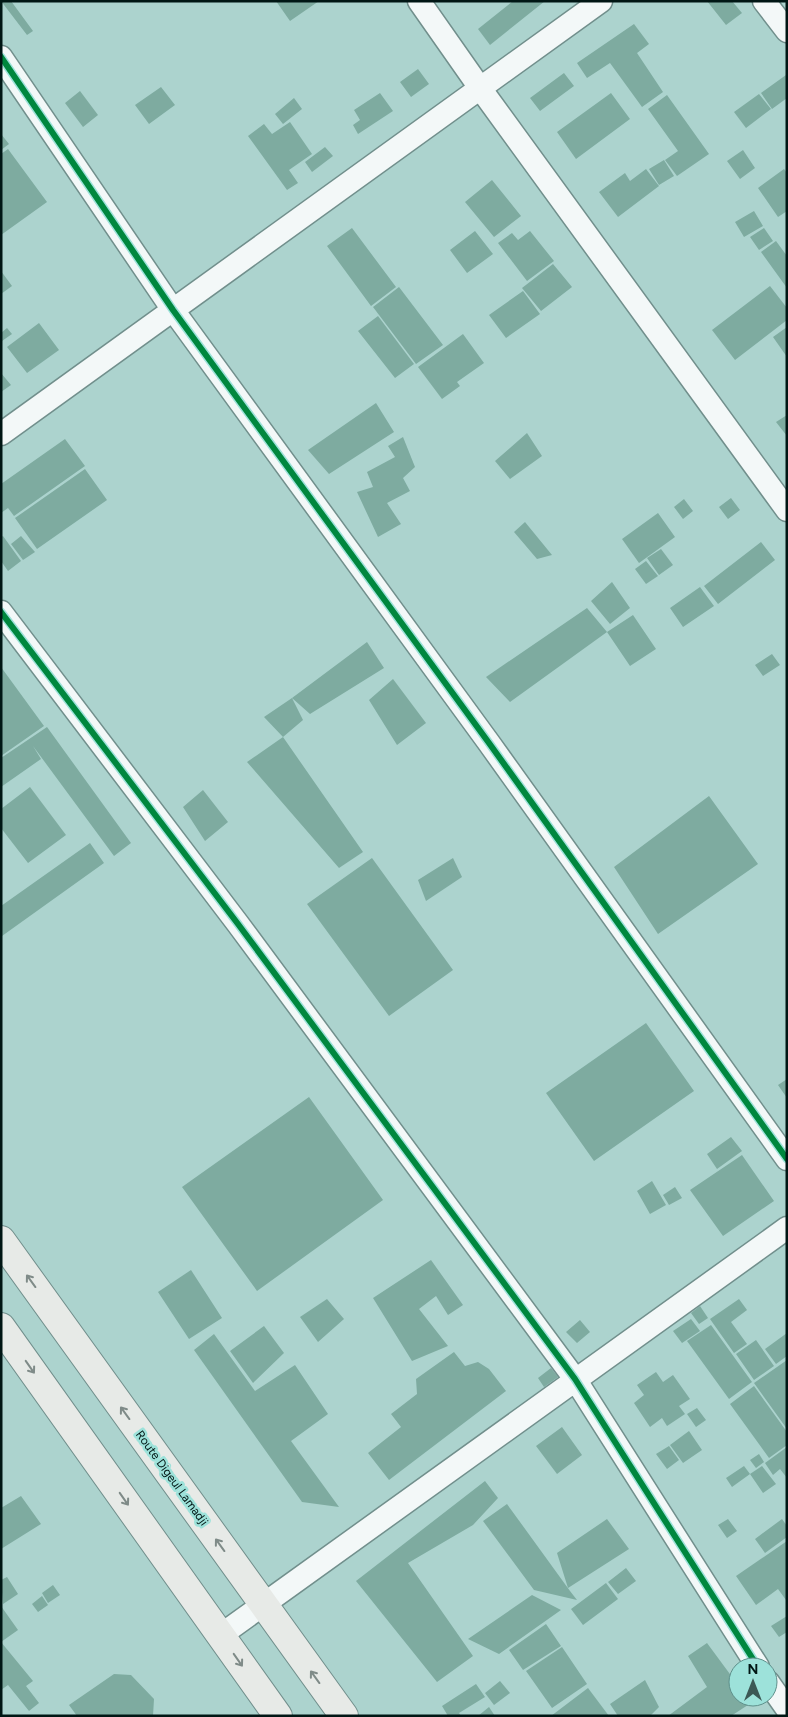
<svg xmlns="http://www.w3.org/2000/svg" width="788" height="1717" font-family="Figtree,sans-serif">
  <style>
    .building { fill: #7eaba0 }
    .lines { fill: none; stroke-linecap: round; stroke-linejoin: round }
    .street-casing { stroke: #718f8c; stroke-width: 25 }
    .secondary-casing { stroke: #718f8c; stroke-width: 30 }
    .street { stroke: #f3f8f8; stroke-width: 22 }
    .secondary { stroke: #e7eae7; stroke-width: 28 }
    .cycleway-casing { stroke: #9de2da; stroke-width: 9 }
    .cycleway { stroke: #00873e; stroke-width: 6 }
    .oneway { stroke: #7f8b88 }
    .labels { text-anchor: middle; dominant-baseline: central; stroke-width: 5; stroke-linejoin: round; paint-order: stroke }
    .street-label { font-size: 12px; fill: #001614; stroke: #9de2da }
  </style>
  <rect width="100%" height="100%" fill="#acd3ce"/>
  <path class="building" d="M1,1H11L33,31L27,35Z
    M276,1H319L290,21Z
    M513,1H545L490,45L478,29Z
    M707,1H732L742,13L726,25Z
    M634,24L649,44L637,53L663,92L642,107L610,63L587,78L577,63Z
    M418,69L429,84L411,97L400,82Z
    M564,73L574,86L540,111L530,98Z
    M786,75L787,98L772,109L761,93Z
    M161,87L175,105L149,124L135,105Z
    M80,91L98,115L83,127L65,103Z
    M380,93L393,111L358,134L353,125L360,120L354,110Z
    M611,93L630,119L576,159L557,132Z
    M759,94L771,109L746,128L734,112Z
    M667,95L709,154L677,176L665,160L678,151L648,109Z
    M294,98L302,109L283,124L275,114Z
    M290,122L312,154L289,170L298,183L287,190L248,136L264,124L272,134Z
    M1,134L9,144L1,150Z
    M325,147L333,156L312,172L305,162Z
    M8,149L47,202L1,235V154Z
    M743,150L755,168L740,179L727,161Z
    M664,160L674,176L659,185L649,169Z
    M646,169L659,186L618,217L599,192L625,173L630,181Z
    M784,169L787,173V211L778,217L758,188Z
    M492,180L521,216L494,237L465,202Z
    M754,211L763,226L744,237L735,222Z
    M352,228L396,287L371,306L327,246Z
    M764,228L773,241L759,250L750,237Z
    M475,231L493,254L467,273L450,250Z
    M530,231L554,261L527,281L498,243L512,233L518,240Z
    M776,241L787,256V288L761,252Z
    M553,264L572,287L541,311L522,288Z
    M1,271L12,286L1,294Z
    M770,286L787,308V320L735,360L712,330Z
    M399,287L443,345L416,364L373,307Z
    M523,291L540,314L506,338L489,315Z
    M378,316L414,364L395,378L358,331Z
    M39,323L59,350L27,373L7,347Z
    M787,327V357L773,337Z
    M7,328L12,334L2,341L1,333Z
    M463,334L484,363L457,382L460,386L442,399L418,367Z
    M1,373L11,385L1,392Z
    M376,403L394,432L329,474L308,450Z
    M787,415V436L776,422Z
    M527,433L542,456L510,479L495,461Z
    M403,437L415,467L403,478L410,491L387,503L401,524L378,537L357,492L373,487L367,472L395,457L388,446Z
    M65,439L85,466L14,516L8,508L1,513V484Z
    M85,469L107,500L37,549L15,518Z
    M731,498L740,510L728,519L719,507Z
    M684,499L693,511L683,519L674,507Z
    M658,513L675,537L639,563L622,539Z
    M525,522L552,555L537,559L514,532Z
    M3,536L21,561L8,571L1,561V537Z
    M21,536L35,552L23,560L11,544Z
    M761,542L775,560L718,604L704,586Z
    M661,549L673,565L659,575L647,558Z
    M646,561L658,576L646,584L635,569Z
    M612,582L630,608L610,624L591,601Z
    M700,587L714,606L683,627L670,608Z
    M587,608L607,632L510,702L486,677Z
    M633,615L656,649L630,666L607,632Z
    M367,642L384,668L310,714L292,698Z
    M772,654L780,665L763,676L755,665Z
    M1,667L44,726L1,756Z
    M393,679L426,723L397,745L369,700Z
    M292,698L303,720L283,737L264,717Z
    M47,727L131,843L114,856L33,746L41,759L1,787V758Z
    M283,737L363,852L339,868L247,762Z
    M30,787L66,835L28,863L1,828V809Z
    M203,790L228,822L205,841L183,807Z
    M709,796L758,864L658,934L614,867Z
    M90,843L104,863L2,936L1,906Z
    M372,858L453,970L389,1016L307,904Z
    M453,858L462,877L426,901L418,880Z
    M646,1023L694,1091L594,1161L546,1093Z
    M787,1079V1098L778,1085Z
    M309,1097L383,1200L257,1291L182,1187Z
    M731,1137L742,1151L717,1169L707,1154Z
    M742,1155L774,1201L723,1236L690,1190Z
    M652,1181L666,1205L650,1214L637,1191Z
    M675,1187L682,1198L669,1205L663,1195Z
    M431,1260L463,1305L448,1315L436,1296L419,1309L448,1346L412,1361L373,1298Z
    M191,1270L222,1318L189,1339L158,1292Z
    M327,1299L344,1319L318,1342L300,1317Z
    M739,1299L747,1310L731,1322L747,1344L734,1353L710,1319Z
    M700,1306L708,1318L699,1324L691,1313Z
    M691,1319L700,1331L682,1343L673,1331Z
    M580,1320L590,1332L577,1343L566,1332Z
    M711,1325L752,1382L729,1399L687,1341Z
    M264,1326L284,1353L253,1383L230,1351Z
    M787,1333V1356L776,1364L765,1349Z
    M214,1334L255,1391L295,1365L328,1414L291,1441L339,1507L302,1502L194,1350Z
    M756,1340L774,1366L754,1380L736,1354Z
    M454,1352L465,1366L478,1362L489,1369L506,1391L389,1480L368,1453L401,1427L391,1414L417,1394L416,1379Z
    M787,1360V1429L754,1383Z
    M551,1368L558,1377L544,1387L538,1378Z
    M656,1372L663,1382L673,1375L690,1399L679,1406L685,1414L667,1426L662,1418L650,1427L634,1403L644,1395L637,1385Z
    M754,1386L787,1432V1445L769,1458L730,1404Z
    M697,1408L706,1420L696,1427L687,1414Z
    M562,1427L582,1455L557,1474L536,1446Z
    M689,1431L702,1450L683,1463L670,1445Z
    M669,1446L679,1460L667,1469L656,1454Z
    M787,1447V1478L780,1469L773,1475L765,1463Z
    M759,1454L764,1462L756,1468L750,1460Z
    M744,1466L750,1474L732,1487L726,1478Z
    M762,1466L776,1484L763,1493L750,1474Z
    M485,1481L498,1498L473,1525L408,1563L473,1656L437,1682L356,1581Z
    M21,1496L41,1524L1,1549V1508Z
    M507,1504L570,1591L577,1600L534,1590L483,1521Z
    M607,1519L629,1549L568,1588L557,1553Z
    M728,1519L737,1531L727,1538L718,1525Z
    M782,1519L787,1526V1537L765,1553L755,1539Z
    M787,1541V1599L786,1600L778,1589L756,1605L736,1576Z
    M626,1568L636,1581L618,1594L608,1582Z
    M7,1577L18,1594L3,1604L1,1580Z
    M606,1583L618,1599L583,1625L571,1609Z
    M53,1585L60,1595L48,1603L42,1593Z
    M532,1595L561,1610L499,1654L468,1639Z
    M42,1596L48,1605L38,1612L32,1604Z
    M1,1606L18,1630L1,1642Z
    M787,1616V1632L779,1637L771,1626Z
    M546,1624L561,1646L523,1670L509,1650Z
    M1,1642L33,1681L26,1686L39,1703L29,1711L8,1685L1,1690Z
    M707,1643L738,1685V1697H747L751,1703L731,1716H668L707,1687L688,1656Z
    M562,1647L587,1684L552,1708L526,1671Z
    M114,1674L131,1675L154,1699L153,1716H77L69,1705Z
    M645,1680L659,1707L650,1716H618L610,1704Z
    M500,1681L510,1693L494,1705L485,1693Z
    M476,1684L485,1697L459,1713L461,1716H448L442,1706Z
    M588,1688L609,1716H551Z
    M489,1707L495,1716H478Z"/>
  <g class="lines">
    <defs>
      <path id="street" d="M419,1L480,88L787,510
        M764,1L787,31
        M1,57L173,310L489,743L787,1159
        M1,434L601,1
        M1,612L238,924L575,1379L758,1667
        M221,1635L787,1228
        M768,1682L787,1709"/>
      <path id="secondary" d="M1,1240L344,1716
        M1,1327L278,1716"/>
    </defs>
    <use href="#street" class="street-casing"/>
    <use href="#secondary" class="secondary-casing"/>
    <use href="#street" class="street"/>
    <use href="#secondary" class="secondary"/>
    <defs>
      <path id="cycleway" d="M1,57L173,310L489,743L787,1159
        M1,612L238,924L575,1379L758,1667"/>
    </defs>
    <use href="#cycleway" class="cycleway-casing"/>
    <use href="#cycleway" class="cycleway"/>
  </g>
  <defs><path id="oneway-shaft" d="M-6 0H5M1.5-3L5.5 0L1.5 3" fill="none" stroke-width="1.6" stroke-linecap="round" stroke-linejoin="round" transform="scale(1.25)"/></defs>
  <g class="oneway">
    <use href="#oneway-shaft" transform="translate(31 1281) rotate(-126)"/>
    <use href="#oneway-shaft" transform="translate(30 1367) rotate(55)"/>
    <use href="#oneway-shaft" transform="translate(125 1413) rotate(-126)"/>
    <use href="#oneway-shaft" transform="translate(124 1499) rotate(55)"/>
    <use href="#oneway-shaft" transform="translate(220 1545) rotate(-126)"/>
    <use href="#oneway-shaft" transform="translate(238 1660) rotate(55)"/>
    <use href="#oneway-shaft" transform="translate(315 1677) rotate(-126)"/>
  </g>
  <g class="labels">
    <g class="street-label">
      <text transform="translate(172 1478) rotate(54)">Route Digeul Lamadji</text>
    </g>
  </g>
  <rect width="788" height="1717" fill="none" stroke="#001614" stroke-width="5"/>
  <g transform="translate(753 1682)"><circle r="24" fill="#9de2da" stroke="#5e908b"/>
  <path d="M0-4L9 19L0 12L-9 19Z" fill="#3c5855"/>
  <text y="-8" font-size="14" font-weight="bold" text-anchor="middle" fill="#001614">N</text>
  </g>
</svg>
